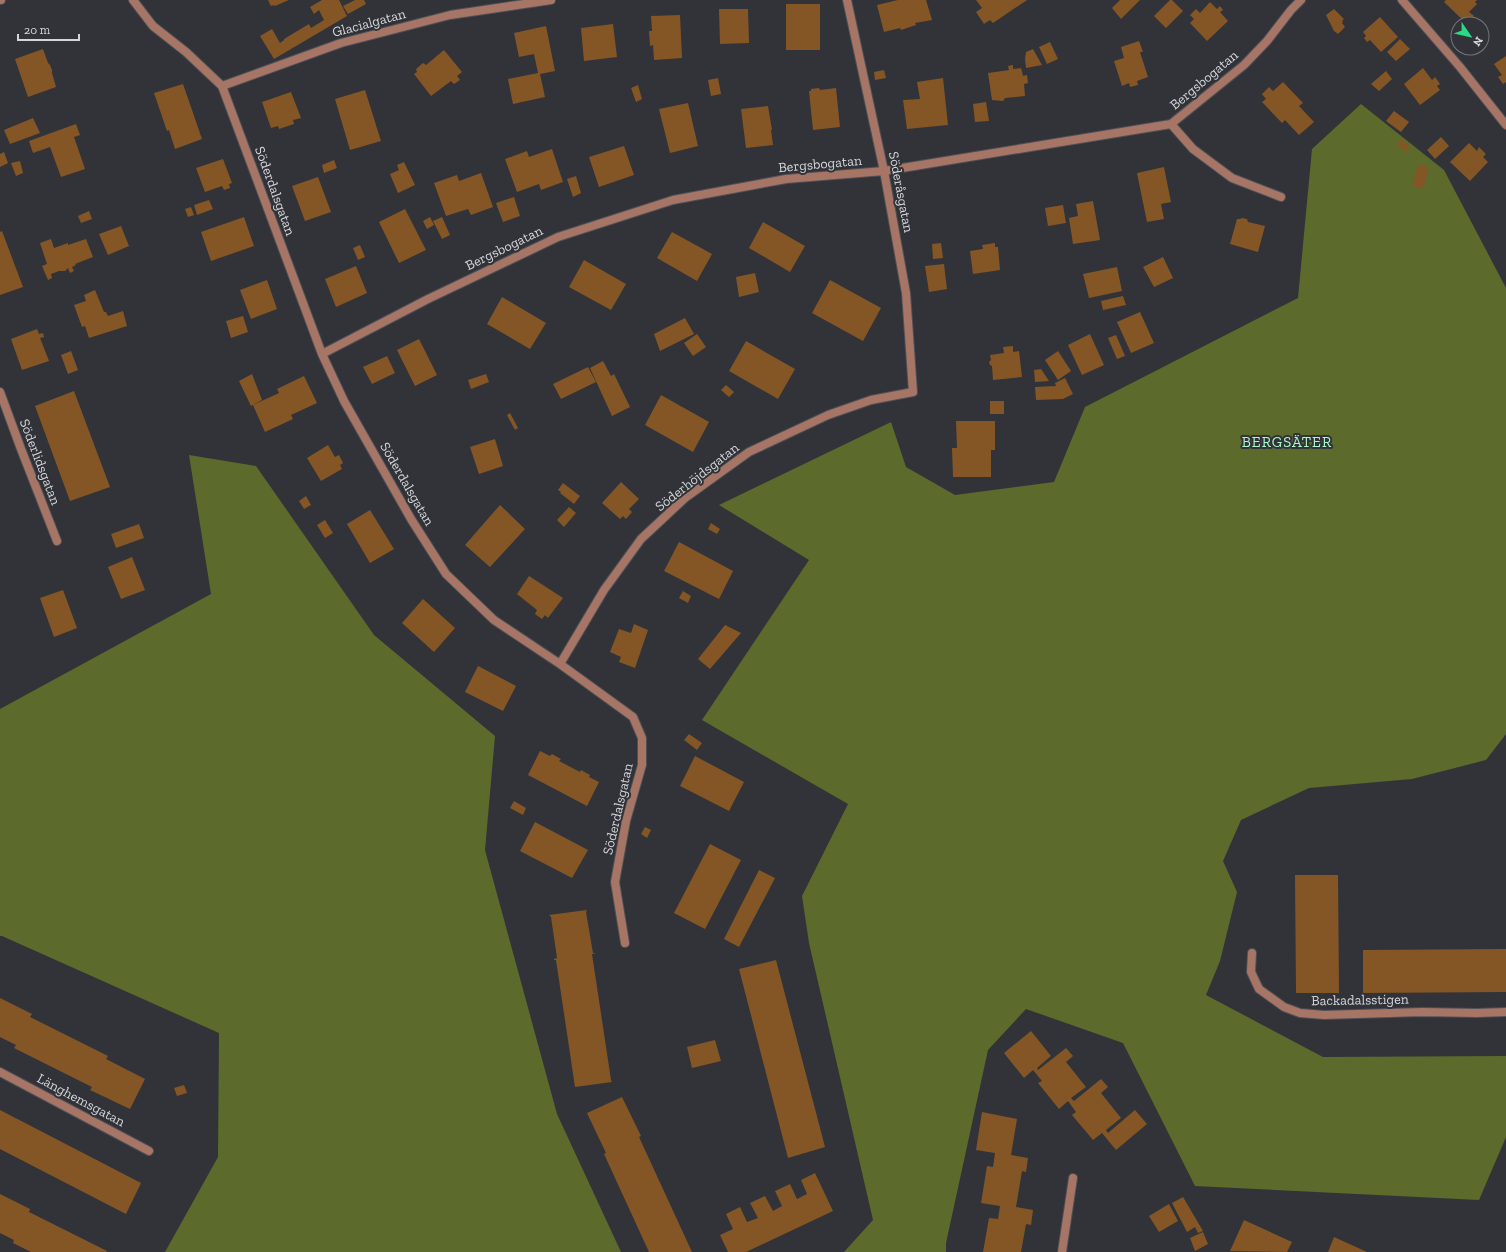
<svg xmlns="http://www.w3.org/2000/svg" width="1506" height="1252" font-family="'Zilla Slab',serif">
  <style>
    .forest { fill: #5c6a2c }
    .building { fill: #845626 }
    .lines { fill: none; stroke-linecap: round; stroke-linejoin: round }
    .minor-casing { stroke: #4f5056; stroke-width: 10 }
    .tertiary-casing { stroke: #4f5056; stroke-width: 10 }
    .minor { stroke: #a67565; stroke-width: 8 }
    .tertiary { stroke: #a67565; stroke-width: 8 }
    .labels { text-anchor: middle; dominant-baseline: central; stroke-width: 4; stroke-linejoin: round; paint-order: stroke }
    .street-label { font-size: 14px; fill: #d5d6da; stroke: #313339 }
    .neighbourhood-label { font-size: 15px; letter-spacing: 1px; fill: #adf9c8; stroke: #313339 }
  </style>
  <rect width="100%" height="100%" fill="#313339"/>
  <path class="forest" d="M1361,104L1444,170L1506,288V734L1486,760L1412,779L1309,788L1241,820L1223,861L1237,892L1220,961L1206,995L1323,1057L1506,1056V1137L1479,1200L1195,1186L1123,1043L1026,1009L988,1050L946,1243V1252H844L873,1220L809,943L802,896L848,804L702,720L809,560L719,505L891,422L906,467L955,495L1054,482L1085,407L1298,298L1312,149Z
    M189,455L256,466L374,635L495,736L485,850L557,1114L621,1252H165L218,1157L219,1033L2,936H0V709L211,594Z"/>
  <path class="building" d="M268,0H289L275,6L274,5L271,6Z
    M322,0H339L347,16L274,59L260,36L272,29L280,43L284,40V39L309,24L311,28L324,20L319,10L314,14L310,7Z
    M355,0H364L366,4L348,14L343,6Z
    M898,0H926L932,20L915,23L916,25L901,30L900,28L884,32L877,5Z
    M976,0H1027L993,23L990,20L984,24L976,12L982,8Z
    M1120,0H1140L1121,19L1112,8Z
    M1170,0H1172L1183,11L1166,28L1154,16Z
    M1446,0H1477L1475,2L1477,4L1469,12L1474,16L1467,24L1444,2Z
    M1210,2L1217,9L1220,6L1223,10L1220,12L1228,21L1207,41L1190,23L1194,19L1190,15L1196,9L1200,13Z
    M786,4H820V50H786Z
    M719,9H748L749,43L720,44Z
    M1334,9L1344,19L1342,21L1343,22L1342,23L1345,27L1338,34L1334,31L1326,15Z
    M680,15L682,58L654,60L653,45L650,46L649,31H652L651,16Z
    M1380,17L1398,37L1381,52L1370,40L1367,42L1364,38L1366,36L1363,32Z
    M613,24L617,57L584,61L581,28Z
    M546,26L555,71L540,74L545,97L513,104L508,79L538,73L534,54L519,57L514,33Z
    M1400,39L1410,49L1396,61L1387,52Z
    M1139,41L1143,52H1140L1148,77L1137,81L1138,85L1130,87L1129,83L1122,86L1114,61L1124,58L1121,47Z
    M1050,42L1058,59L1047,64L1039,47Z
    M43,49L48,63L50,65L52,70V73L56,87L28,97L15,59Z
    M1033,49L1042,65L1026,68L1025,59L1026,52Z
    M444,50L462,72L457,76L460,80L454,84L451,81L431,96L414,74L417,72L416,69L423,63L426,65Z
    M1506,56V82L1503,84L1498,77L1502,75L1494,64Z
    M1013,65V69L1021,68L1023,76L1027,75L1028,83L1024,84L1025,96L1005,98L1003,101L992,100L988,73L1009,70L1008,66Z
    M1423,68L1432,80L1435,77L1440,84L1437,86L1440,90L1420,105L1404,84Z
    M884,70L886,78L875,80L874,72Z
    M1386,71L1392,79L1379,91L1371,84Z
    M718,78L721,94L711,96L708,80Z
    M943,78L948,125L907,129L903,100L920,99L917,82Z
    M1283,82L1303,103L1299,106L1314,122L1299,135L1285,120L1282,123L1262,102L1266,99L1262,94L1269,87L1273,91Z
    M183,84L202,139L175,149L169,130L167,131L154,93Z
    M638,85L642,99L636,102L631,88Z
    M819,88L820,90L836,88L840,127L813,130L809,91H811V89Z
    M365,90L381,141L350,150L335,99Z
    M291,92L301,118L293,120L294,124L279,129L278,126L271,128L262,102Z
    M986,102L989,121L975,122L973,104Z
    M688,103L698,146L670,153L659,109Z
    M768,106L772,130H771L773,145L746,148L741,109Z
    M1394,111L1409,122L1401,132L1386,121Z
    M33,118L40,133L10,144L4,130Z
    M76,124L80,135L74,137L85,169L61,177L50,147L33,153L29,141Z
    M1441,137L1449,146L1435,159L1427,150Z
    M1402,139L1410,147L1405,152L1397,144Z
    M1469,143L1477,151L1479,147L1486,154L1483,157L1488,162L1470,181L1450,162Z
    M624,146L634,175L599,187L589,157Z
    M552,149L563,182L541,190L539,184L517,192L505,159L527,151L529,157Z
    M4,152L8,163L0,167V154Z
    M223,159L232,183L229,184L230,188L224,190L222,186L205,192L196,168Z
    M334,160L337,168L324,173L322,165Z
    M20,161L23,173L16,176L11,163Z
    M404,162L415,185L398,193L390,174L399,170L397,165Z
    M1418,165L1428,167L1424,188L1412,186Z
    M1164,167L1171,202L1161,204L1164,219L1147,222L1137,173Z
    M481,173L493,207L471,215L468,209L446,216L434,183L457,175L459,181Z
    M576,176L581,193L573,197L567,179Z
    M318,177L331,212L305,221L292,186Z
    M514,197L520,216L503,222L496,203Z
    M209,200L213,209L197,215L194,205Z
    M1093,201L1100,240L1073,244L1069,218L1078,216L1076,204Z
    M1063,205L1066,223L1048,226L1045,208Z
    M191,207L194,215L188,217L185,209Z
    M405,209L426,250L399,263L379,222Z
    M89,211L92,219L81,223L78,216Z
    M244,217L254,246L211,261L201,232Z
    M430,217L434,225L427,229L423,221Z
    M442,217L450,235L442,239L433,221Z
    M1242,218L1247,219L1248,222L1265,226L1258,252L1230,244L1237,219H1240Z
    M763,222L805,246L790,272L749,248Z
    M121,226L129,246L108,255L99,234Z
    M2,231L23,287L0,295V232Z
    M672,232L712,254L697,281L657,258Z
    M51,239L54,248L68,243V245L86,239L93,257L75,264L76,265L72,267L74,271L70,273L68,268L65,271H59L51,274L52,278L48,280L42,266L47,264L40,243Z
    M941,243L943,258L933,259L932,244Z
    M995,243V247H998L1000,270L973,274L970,251L983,249L982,245Z
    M360,245L365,257L358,260L353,248Z
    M1163,257L1173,278L1154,287L1143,267Z
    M584,260L626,284L611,310L569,287Z
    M944,264L947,289L929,292L925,266Z
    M356,266L367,293L336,307L325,279Z
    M1117,267L1122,291L1089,298L1083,274Z
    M755,273L759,292L739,297L736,277Z
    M267,280L277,309L251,319L240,290Z
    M830,280L881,308L863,341L812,313Z
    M95,290L104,312H106L108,316L123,311L127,326L89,338L85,326L82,327L74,305L86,301L84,295Z
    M1123,296L1126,305L1103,310L1101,301Z
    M502,297L546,323L530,349L487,324Z
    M1140,312L1154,343L1131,353L1117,322Z
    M243,316L248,332L231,338L226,321Z
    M685,318L694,334L660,351L654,334Z
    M37,329L39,334L43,333L44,337L40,338L49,361L22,370L11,339Z
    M697,334L706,347L693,356L684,343Z
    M1090,334L1104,365L1082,375L1068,345Z
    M1116,335L1125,356L1117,359L1108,338Z
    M419,339L437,375L415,386L397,350Z
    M746,341L795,369L778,399L729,371Z
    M1013,346V352L1019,351L1022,377L993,380L992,366L990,365L989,362L991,360L990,355L1004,353L1003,347Z
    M71,351L78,370L68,374L61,355Z
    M1058,351L1071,371L1058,380L1045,360Z
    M387,356L395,373L372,384L363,367Z
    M603,361L611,376L614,374L630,407L612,416L590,368Z
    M588,367L596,382L561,399L553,384Z
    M1041,369L1049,381L1035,382L1034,370Z
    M252,374L262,400L251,406L239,381Z
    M486,374L489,382L471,389L468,380Z
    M304,376L317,403L291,415L293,419L265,432L253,405L279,393L277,389Z
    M1065,378L1073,394L1063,399L1036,400L1035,387L1056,386L1055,383Z
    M726,385L734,392L729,397L721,390Z
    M74,391L110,487L70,501L35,406Z
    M661,395L709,422L693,452L645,425Z
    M990,401H1004V414H990Z
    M510,413L518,428L515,430L507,415Z
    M956,421H995V450H991V477H953L952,448H957Z
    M495,439L503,466L479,474L470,447Z
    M328,445L335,457L339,455L343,463L340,465L342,469L321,481L307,458Z
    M621,482L639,499L629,509L632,512L626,519L623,516L620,519L602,503Z
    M563,483L580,496L574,504L560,493L561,492L558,490Z
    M306,496L311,505L304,509L299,501Z
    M500,505L525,529L490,567L465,545Z
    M569,507L576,513L564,527L557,520Z
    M370,510L394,549L370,563L347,524Z
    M325,520L333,533L325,538L317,525Z
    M711,523L720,529L717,534L708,529Z
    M139,524L144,538L116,548L111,534Z
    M679,542L733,571L719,599L664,571Z
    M132,557L145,590L121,599L108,567Z
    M529,576L563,598L548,618L545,615L542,619L535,614L537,610L517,594Z
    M63,590L77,628L54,637L40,598Z
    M683,591L691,596L688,603L679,598Z
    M423,599L455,628L434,652L402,623Z
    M634,624L648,630L635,668L619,662L621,657L610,652L619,629L631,633Z
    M725,625L741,633L710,669L698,659Z
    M478,666L516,686L503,711L465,692Z
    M689,734L702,743L697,750L684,740Z
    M540,751L550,756L552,754L561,759L559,761L580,772L581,770L590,775L589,777L599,782L587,806L528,775Z
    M695,756L744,782L729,811L680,786Z
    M514,801L526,808L523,815L510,808Z
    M535,822L588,850L572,878L520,851Z
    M645,827L651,830L647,838L641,834Z
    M710,844L741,860L705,929L674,913Z
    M759,870L775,878L739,947L724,939Z
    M1295,875H1338L1339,993H1296Z
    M587,910L586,912L593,953H596L592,954L611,1080L612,1082L575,1087L559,980L556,960H554V959L557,958L551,917L549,915Z
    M1506,949V992L1363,993V950Z
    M776,960L825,1147L788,1158L739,969Z
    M0,998L32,1014L30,1017L108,1056L106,1059L145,1079L130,1109L90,1090L92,1087L14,1048L16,1045L0,1037Z
    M1031,1031L1051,1056L1037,1068L1038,1070L1066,1048L1073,1056L1066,1062L1086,1087L1071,1098L1074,1101L1101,1079L1108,1087L1101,1093L1121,1118L1106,1130L1108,1133L1135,1110L1147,1124L1116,1150L1102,1133L1093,1140L1072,1115L1076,1112L1068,1101L1059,1109L1038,1083L1042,1081L1033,1070L1024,1078L1004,1053Z
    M715,1040L721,1061L692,1068L687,1047Z
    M184,1085L187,1093L177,1096L174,1088Z
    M622,1097L641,1136L639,1137L692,1252H649L604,1154L606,1153L587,1113Z
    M0,1110L141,1183L126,1214L0,1149Z
    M982,1112L1017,1119L1011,1155L1028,1158L1026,1172L1022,1171L1016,1207L1033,1210L1031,1225L1026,1224L1021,1252H983L989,1218L998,1219L1000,1206L981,1203L987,1166L993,1167L995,1153L976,1150Z
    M815,1173L833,1211L746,1252H728L720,1235L733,1229L726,1214L740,1207L747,1222L758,1218L750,1203L765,1196L773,1211L782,1206L775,1191L790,1184L797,1199L807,1194L801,1180Z
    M0,1194L30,1209L29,1212L107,1251L106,1252H31L13,1243L14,1240L0,1233Z
    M1183,1197L1203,1231L1198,1233L1195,1227L1187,1232L1172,1203Z
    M1169,1204L1178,1221L1159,1232L1149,1216Z
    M1244,1220L1292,1242L1287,1252L1230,1251Z
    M1203,1232L1208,1244L1195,1251L1190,1238Z
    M1334,1237L1367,1252H1328Z"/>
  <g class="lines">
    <defs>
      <path id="minor" d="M133,0L153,26L186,52L222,86L322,354L344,401L411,519L446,574L494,620L560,664L633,717L642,738V765L626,821L615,882L625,943
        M1402,0L1460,67L1506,125
        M222,86L341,43L450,15L551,0
        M1171,124L1193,149L1232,178L1281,197
        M322,354L428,299L558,237L673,200L786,179L884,171L1171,124L1244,65L1267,41L1291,10L1301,0
        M0,392L21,449L57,541
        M560,664L604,590L641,539L685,498L749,452L828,415L871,400L913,392L906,293L884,171L847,0
        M1252,953L1251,972L1259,989L1284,1007L1300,1013L1324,1015L1422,1012L1477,1013L1506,1012
        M0,1072L149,1151
        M1062,1252L1073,1178"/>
      <path id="tertiary" d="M0,0H1"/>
    </defs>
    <use href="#minor" class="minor-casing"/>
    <use href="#tertiary" class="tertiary-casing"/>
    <use href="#minor" class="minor"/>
    <use href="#tertiary" class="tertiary"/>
  </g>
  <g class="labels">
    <g class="street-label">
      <text transform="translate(369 23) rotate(-15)">Glacialgatan</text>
      <text transform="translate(1204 80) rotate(-40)">Bergsbogatan</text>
      <text transform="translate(820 164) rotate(-5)">Bergsbogatan</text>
      <text transform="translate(275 191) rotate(70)">Söderdalsgatan</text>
      <text transform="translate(901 192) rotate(79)">Söderåsgatan</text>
      <text transform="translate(504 248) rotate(-26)">Bergsbogatan</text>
      <text transform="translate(40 462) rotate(69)">Söderlidsgatan</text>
      <text transform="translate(697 477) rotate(-38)">Söderhöjdsgatan</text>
      <text transform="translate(407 484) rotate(60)">Söderdalsgatan</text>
      <text transform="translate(618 809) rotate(-77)">Söderdalsgatan</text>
      <text transform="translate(1360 1000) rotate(-1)">Backadalsstigen</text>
      <text transform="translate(81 1100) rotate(28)">Länghemsgatan</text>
    </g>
    <g class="neighbourhood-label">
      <text x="1287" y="442">BERGSÄTER</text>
    </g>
  </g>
  <g transform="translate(1470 36) rotate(124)"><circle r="19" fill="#313339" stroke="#737479"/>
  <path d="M0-3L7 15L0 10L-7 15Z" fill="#2bd884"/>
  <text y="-6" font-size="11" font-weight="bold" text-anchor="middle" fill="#d5d6da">N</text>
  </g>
  <path d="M18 34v6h61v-6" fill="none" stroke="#d5d6da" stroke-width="2"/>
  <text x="24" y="34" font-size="12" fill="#d5d6da" stroke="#313339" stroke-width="3" paint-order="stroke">20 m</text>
</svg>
